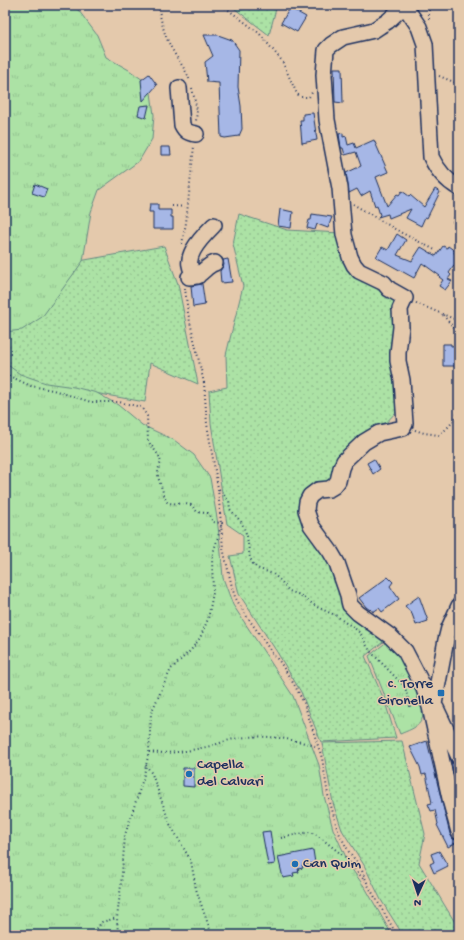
<svg xmlns="http://www.w3.org/2000/svg" width="464" height="940" font-family="'Gochi Hand',sans-serif">
  <style>
    .grass { fill: url(#grass-dots); stroke: #648882 }
    .park { fill: url(#park-tufts); stroke: #648882 }
    .building { fill: #a6b7e6; stroke: #1b2f5e }
    .lines { fill: none; stroke-linecap: round; stroke-linejoin: round }
    .minor-casing { stroke: #1b2f5e; stroke-width: 18 }
    .path { stroke: #1b2f5e; stroke-width: 2; stroke-dasharray: 1 3; stroke-linecap: butt }
    .minor { stroke: #e4c9ac; stroke-width: 15 }
    .poi-dot { fill: #1f6fb2; stroke: #e4c9ac; stroke-width: 1.5 }
    .labels { text-anchor: middle; dominant-baseline: central; stroke-width: 3; stroke-linejoin: round; paint-order: stroke }
    .poi-label { font-size: 15px; fill: #1b2f5e; stroke: #e4c9ac; text-anchor: start }
  </style>
  <defs>
    <pattern id="grass-dots" width="8" height="8" patternUnits="userSpaceOnUse"><rect width="8" height="8" fill="#ace2a5"/><path d="M2 2h.1M6 6h.1" fill="none" stroke="#93c290" stroke-width="1.8" stroke-linecap="round"/></pattern>
    <pattern id="park-tufts" width="24" height="20" patternUnits="userSpaceOnUse"><rect width="24" height="20" fill="#ace2a5"/><path d="M3 7l-1-3M5 7V3M7 7l1-3M15 17l-1-3M17 17v-4M19 17l1-3" fill="none" stroke="#93c290"/></pattern>
  </defs>
  <rect width="100%" height="100%" fill="#e4c9ac"/>
  <filter id="ink" filterUnits="userSpaceOnUse"><feTurbulence type="fractalNoise" baseFrequency=".025" numOctaves="2"/><feDisplacementMap in="SourceGraphic" scale="8" xChannelSelector="R" yChannelSelector="G"/><feConvolveMatrix kernelMatrix="1 2 1 2 8 2 1 2 1" color-interpolation-filters="sRGB"/></filter>
  <g filter="url(#ink)">
    <path class="grass" d="M230,5H277L269,35Z
      M239,214L287,230L340,233L342,243L395,298L398,410L336,476L304,500L345,592L387,639L365,656L385,702L396,738L321,742L301,692L277,652L239,594L230,556L243,554V535L227,524L211,423L209,391L227,387L226,355L243,286L233,244Z
      M5,217L51,266L164,246L178,284L198,384L150,363L145,402L5,377Z
      M402,741L425,834L419,863L459,929V935H403L381,900L364,865L342,830L333,803L322,743Z"/>
    <path class="park" d="M5,5H72L79,11L97,35L106,57L129,70L150,85L154,115L152,139L139,161L99,190L91,212L83,261L42,317L22,330L5,332Z
      M5,363L20,374L46,383L74,387L97,393L118,405L142,425L174,440L194,455L210,478L217,518L221,553L223,578L233,605L293,696L319,765L324,796L333,829L351,868L366,889L392,935H5Z
      M389,640L399,649L424,705C424,725 417,727 400,734L369,656Z"/>
    <path class="building" d="M290,8L306,17L297,32L281,23Z
      M204,35H218L232,40L239,50L238,87L241,106L242,129L239,136L225,138L221,137L219,83L207,82L205,62L213,56Z
      M334,68H342L343,103L335,102Z
      M149,74L157,85L143,101L141,80Z
      M149,105L146,118L138,115L140,106Z
      M313,113L317,140L302,143L300,120H303V114Z
      M343,133V137L346,136L348,145L354,143L356,148L374,140L388,172L376,177L387,206L397,194L399,195L402,191L409,196L410,195L424,207L435,189L440,192L427,218L425,217L421,226L406,218L411,209L389,218L388,214L378,217L380,215L377,205L375,206L370,191L361,196L357,189L349,193L346,173L361,166L356,152L345,155L343,148H341L339,134Z
      M161,147H170L171,155H161Z
      M35,184L47,189L44,197L32,193Z
      M150,204H158V210H171V217H173V229H153V212H149Z
      M280,209L293,212L291,228L278,226Z
      M312,214L332,217L328,228L317,224L315,230L307,228L309,220H311Z
      M397,234L406,240L397,255L412,261L421,247L436,256L443,246L447,248L448,246L455,251L454,253L456,255L455,256L457,258L456,259L458,260L449,273L451,275L448,279L452,281L445,290L439,286L443,280L439,277L440,276L422,263L414,278L376,257L382,247L388,250Z
      M228,259L232,282L221,283L220,271L224,265L223,260Z
      M202,284L205,305L193,307L191,286Z
      M443,344H451V346L459,345V366H443Z
      M374,459L380,469L373,474L367,463Z
      M388,577L393,582L390,586L399,599L382,612L379,608L373,612L371,609L370,610L366,607L359,598Z
      M419,596L428,621L416,625L412,614L405,606Z
      M427,741L450,834L453,839L459,841L448,847L437,825L438,824L435,810L431,811L428,804L432,803L426,774L422,775L420,767L410,747Z
      M451,761L454,765L459,766V797Z
      M183,768H194V787L183,786Z
      M270,831L275,864L268,865L262,832Z
      M313,850L315,863L302,865L303,868L298,869L299,872L293,873L294,876L283,878L278,857Z
      M439,851L448,866L434,873L430,864L434,862L431,854Z"/>
    <g class="lines">
      <defs>
        <path id="minor" d="M404,5L419,27L425,44L431,157C437,170 447,181 459,188
          M404,6L388,21L380,26L374,30L343,37L331,45L326,50L324,75L327,120L340,188L344,235L350,257L354,265L359,271L384,283L389,289L405,298L400,309L401,327L398,353V361L402,380L405,424L403,428L379,433L364,442L344,461L341,468L338,481L334,486L329,489L318,490L310,496L307,502L306,510L311,525L330,551L337,563L348,595L349,601L350,605L358,613L390,636L405,651L423,686L430,707L451,803L459,832
          M179,88L182,125C185,131 188,133 196,134
          M198,276C176,262 203,236 214,225
          M189,277C203,277 204,266 215,263
          M434,704L446,640L449,628L459,606
          M436,708L459,757"/>
      </defs>
      <use href="#minor" class="minor-casing"/>
      <path class="path" d="M158,5C161,21 164,35 172,49C178,61 187,70 190,82
        M222,5L259,33L282,61L297,94L301,97H309L313,91
        M429,19V5
        M439,76L459,84
        M192,88L197,110L196,121
        M353,204L400,232L435,250
        M172,206L188,207
        M459,212L453,218V224L459,231
        M182,244L186,223L194,146
        M185,288L188,313L204,383L207,424L218,488L223,548L232,587L235,597L245,614L258,632L272,653L280,662L295,686L304,703L322,758L328,795L338,831L349,852L360,866L369,887L397,935
        M416,303L459,321
        M443,315L454,328L459,338
        M5,374L31,386L53,390L91,402H119L141,407L147,416L148,441L159,456L161,462L158,470V477L166,501L168,503L185,504L191,505C199,514 196,512 208,513L213,522L222,523L212,557L213,593L208,619L200,638L191,650L171,669L151,713L149,752L143,779L125,835L121,885L117,918L118,935
        M415,430L424,433L439,435C448,428 455,421 459,410
        M219,489L229,501L230,509L242,523L247,536L250,558L253,564L257,568L273,574L281,581L289,591L300,595L317,607L337,616L346,623L352,626L360,633L370,651L405,687L410,706L417,704
        M149,752C166,754 184,752 201,748C214,746 226,740 239,738C265,734 294,739 318,747
        M146,765L152,774L170,824L191,861L196,889L203,910L212,935
        M281,838L304,833L310,832L317,835L345,857L365,881
        M92,935L102,922L117,918"/>
      <use href="#minor" class="minor"/>
    </g>
  </g>
  <g class="poi-dot">
    <rect x="437" y="689" width="8" height="8" rx="2"/>
    <circle cx="189" cy="774" r="4"/>
    <circle cx="295" cy="864" r="4"/>
  </g>
  <g class="labels">
    <g class="poi-label">
      <text x="433" y="684" text-anchor="end">c. Torre<tspan x="433" dy="17">Gironella</tspan></text>
      <text x="197" y="765">Capella<tspan x="197" dy="17">del Calvari</tspan></text>
      <text x="303" y="864">Can Quim</text>
    </g>
  </g>
  <rect width="464" height="940" fill="none" stroke="#e4c9ac" stroke-width="20"/>
  <rect x="10" y="10" width="444" height="920" fill="none" stroke="#1b2f5e" stroke-width="1.5" filter="url(#ink)"/>
  <g transform="translate(418 894) rotate(183)" stroke="#e4c9ac" stroke-width="3" paint-order="stroke">
  <path d="M0-3L7 15L0 10L-7 15Z" fill="#1b2f5e"/>
  <text y="-6" font-size="11" font-weight="bold" text-anchor="middle" fill="#1b2f5e">N</text>
  </g>
</svg>
